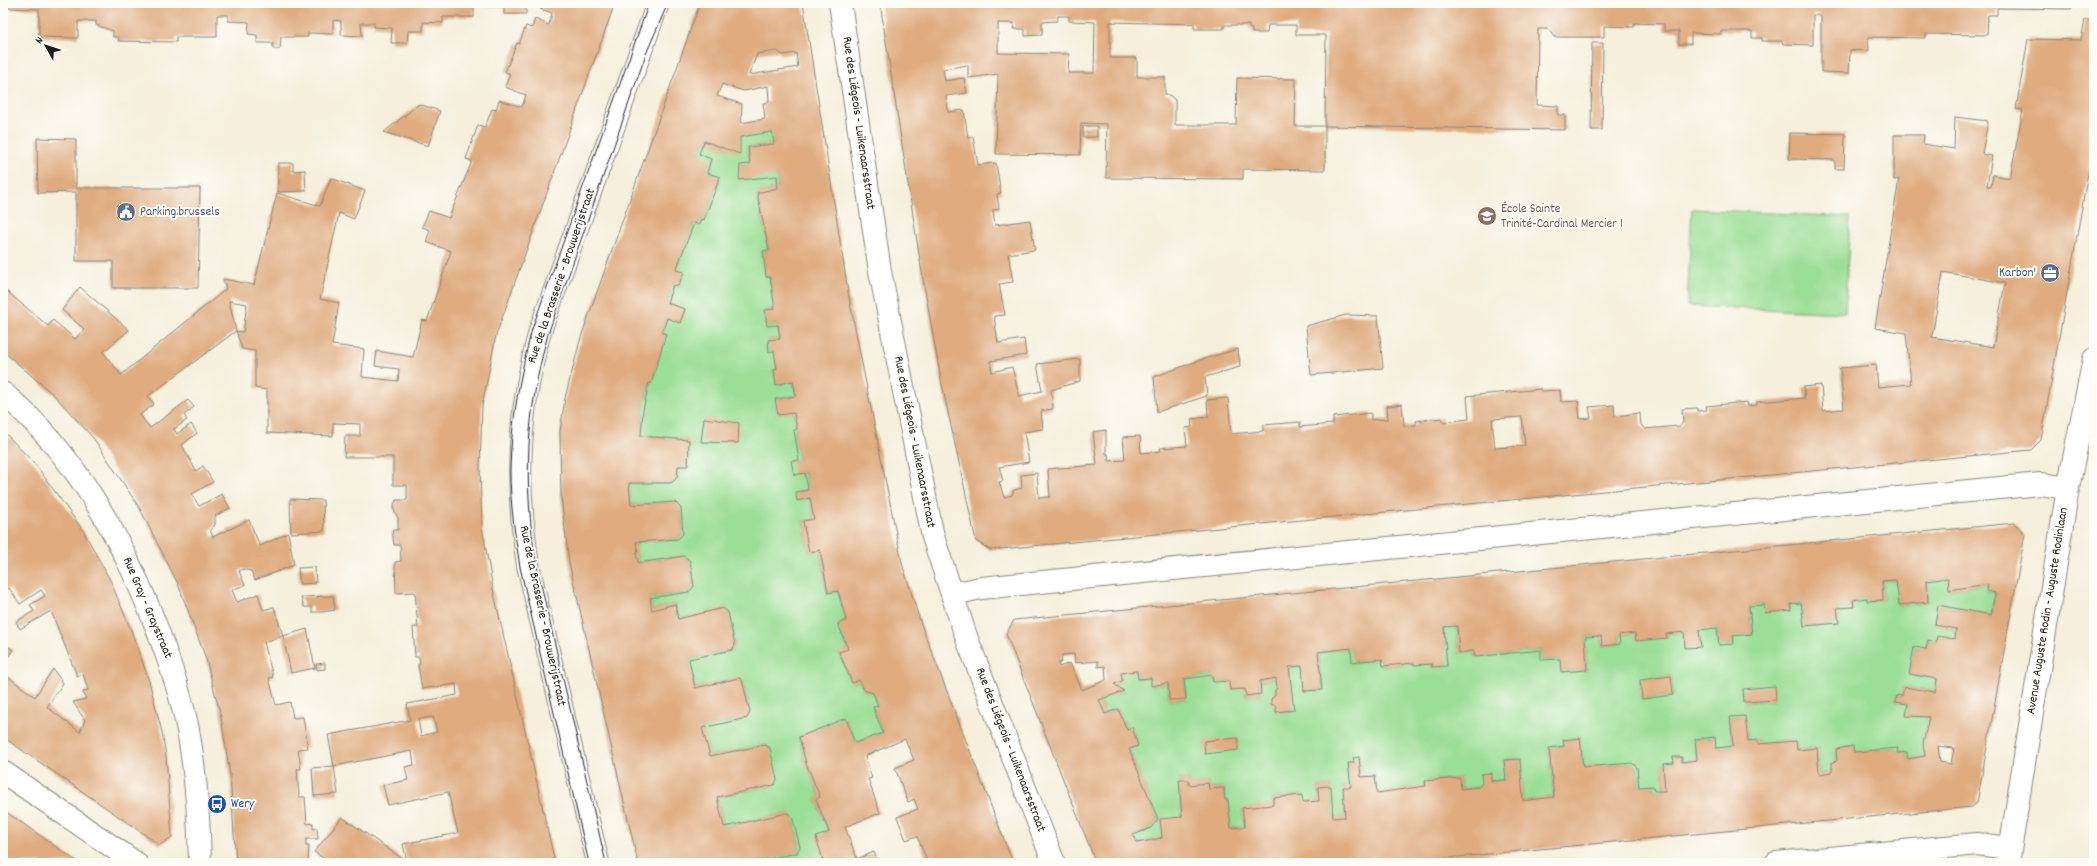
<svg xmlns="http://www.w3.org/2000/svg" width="2097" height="866" font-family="Dekko,sans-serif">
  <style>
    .green { fill: #9bde95; stroke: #5c7d58; fill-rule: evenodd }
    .building { fill: #dfab7f; fill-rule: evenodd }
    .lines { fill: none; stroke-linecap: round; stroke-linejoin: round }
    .street-casing { stroke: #88867c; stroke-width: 24 }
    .secondary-casing { stroke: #88867c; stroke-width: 24 }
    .street { stroke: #fff; stroke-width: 22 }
    .secondary { stroke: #fff; stroke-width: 22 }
    .tram { stroke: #1c1c1c; stroke-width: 1 }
    .labels { text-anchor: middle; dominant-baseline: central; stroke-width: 4; stroke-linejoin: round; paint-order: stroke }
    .street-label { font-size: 13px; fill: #1c1c1c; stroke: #fdfcf7 }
    .education-label { font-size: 13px; fill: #785e54; stroke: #fdfcf7; text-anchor: start }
    .service-label { font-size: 13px; fill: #4e5e75; stroke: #fdfcf7; text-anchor: start }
    .transit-label { font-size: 13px; fill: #164399; stroke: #fdfcf7; text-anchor: start }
  </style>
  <rect width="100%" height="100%" fill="#fdfcf7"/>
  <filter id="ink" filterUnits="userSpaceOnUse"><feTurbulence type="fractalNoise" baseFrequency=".025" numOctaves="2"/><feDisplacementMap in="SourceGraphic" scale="8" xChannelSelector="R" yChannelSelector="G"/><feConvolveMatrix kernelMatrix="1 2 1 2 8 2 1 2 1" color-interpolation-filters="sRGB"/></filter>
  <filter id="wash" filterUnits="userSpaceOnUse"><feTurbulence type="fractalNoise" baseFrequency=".012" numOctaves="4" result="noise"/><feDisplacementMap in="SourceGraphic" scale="16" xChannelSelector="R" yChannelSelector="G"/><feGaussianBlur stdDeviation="0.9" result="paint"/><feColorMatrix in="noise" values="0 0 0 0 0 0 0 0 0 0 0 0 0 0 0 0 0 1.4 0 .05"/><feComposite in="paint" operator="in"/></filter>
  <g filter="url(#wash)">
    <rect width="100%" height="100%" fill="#f5efdb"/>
    <path class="green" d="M772,132L774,144L748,147L750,164L740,165L777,176L778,188L757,193L769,250L763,251L766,277H770L775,309L765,310L767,326L778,325L780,339L768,340L769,352L774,351L777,369L774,370L776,384L793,381L796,396L775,399L794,413L797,429L794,430L799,460L791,461L802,474L805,473L808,490L796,492L797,501L810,498L814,519L803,521L809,552L820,550L828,593L838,591L846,620L838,624L848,649L839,653L852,683L859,680L864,690L873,693L878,706L873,708L883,733L855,743L846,718L799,737L806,763L820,797L816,799L829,832L817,837L824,863H748L797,853L800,847L792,816L787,813L724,827L717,797L774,785L770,748L765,745L710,756L702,728L746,718L750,712L742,680L739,678L695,688L689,659L732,650L735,645L728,612L723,609L678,619L675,604L652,610L650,598L689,592L694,586L690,561L683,556L638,563L636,552L637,551L636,542L678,539L683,534L681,508L675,502L631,505L629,483H671L677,478L678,466H688V440L641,436L643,410L649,383H651L666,334L662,333L667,318L680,323L685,310L667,303L673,285L679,286L683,272L676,270L694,223L699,225L701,219L704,220L720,178L707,173L699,154L704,141Z
      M1692,209L1850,217L1845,313L1687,306Z
      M1948,578L1949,590L1988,584L1987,591L1995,593L1991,615L1938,605L1935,625L1956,629L1955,639L1937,636L1936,642L1928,640L1926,649L1914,647L1909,674L1937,679L1935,692L1904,687L1902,696L1897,695L1896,702L1908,704L1906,716L1929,717L1925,756L1908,759L1907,752L1897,753V748L1854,752L1853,746L1836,749L1837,761L1832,763V772L1819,774L1817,748L1797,750L1796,741L1758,744V740L1748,741L1745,716L1730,717L1733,746L1716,748L1714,737L1695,739L1697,760L1682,762V757H1674V763L1663,764L1665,791H1654L1653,786L1639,787L1637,767L1631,763L1583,767L1580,738L1564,740V746L1549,748L1554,797L1523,801L1520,759L1504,760L1506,780L1491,781L1490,773L1479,787L1461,789L1460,778L1426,781V786L1377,793L1375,776L1361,777L1359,757L1354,758V763H1348L1351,787H1343L1345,817L1333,818L1331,786L1318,787L1319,801L1303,802L1302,795L1273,798V805L1242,809L1245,827L1231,828L1228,800H1225L1224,788L1209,789L1208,783L1189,785V780H1179L1182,817L1162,838L1137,843L1133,835L1151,828L1158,819L1129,749L1138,746L1132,728L1127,730L1118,709L1105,714L1099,700L1124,691L1114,684L1122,681L1121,673L1137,671L1138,679L1151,678V686L1168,683L1169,700L1186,699L1184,679L1212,675L1213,682L1229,681L1245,689L1246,696L1261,694L1260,681L1276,678L1277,688L1275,690V696L1271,700V704L1276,706V712L1293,710L1289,667L1302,666L1305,691L1322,690L1318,652L1351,648L1353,662L1382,659L1383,666L1414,663L1432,664V667L1446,666L1444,627L1457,626L1459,653L1474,651L1475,657L1541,650V660L1560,659L1562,672L1587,670L1585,637L1601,636L1602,646L1620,644L1619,635L1635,633L1667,637L1666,634L1684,632L1685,648L1699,630L1717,628L1719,645L1733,644V636L1752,634L1749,606L1764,605L1791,610L1790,604L1801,603L1804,626L1838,623L1837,608L1853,607V600L1867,598L1868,601L1883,600L1882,581L1896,580L1899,605L1928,602L1927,581ZM1671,676L1673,695L1642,699L1640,680ZM1743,689L1775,700L1745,702Z"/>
    <g id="blocks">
      <path class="building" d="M3,3H526V14H504V7L474,6V17H443V23L423,22V31H408L407,43H391L392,28L374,27V23H361L362,36L341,35V21L333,20V34L308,33V37H281L280,49H273V43H257V35L248,34L249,22L228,21V15H217V37H176V42L118,41L119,37H113V31L96,25V21H78V38L39,37V9L3,8Z
        M548,3H615L496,335L482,406L480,469L482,527L493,589L555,863H319L323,858L314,852L342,817L407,862L403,844L458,833L448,792L388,805L383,785L408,780L405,767L414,765L412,751L334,766L328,735L410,720L407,704L457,695L456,684L422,689L418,665L420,664L419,657H415L413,627H418L415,592L396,593L395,562L401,561L400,545H394L392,530H398V518L393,508L396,500H407V485H393V457H344L345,436H360V424L333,423V436L267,433V390L255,388V351L242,349L236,331L148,396L154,404L140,415L150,428L188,400L194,407L184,415L187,420L174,429L177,434L191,424L197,433L182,445L196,471L203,466L213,482L192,494L199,506L222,494L230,508L215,516V525L210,530L213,537L249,520L260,546L288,533L294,565L255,580L251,571L243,569L239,571L245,585L232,590L237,602L258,594L263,610L274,607L283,636L264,642L273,677L269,678L276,705L290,702L293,718L303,717L308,748L298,749L301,769H297L299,797H305L307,824L313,823V829L317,828L318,839H306V846H309L308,862L236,863L230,775L221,717L206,659L178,584L139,507L94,439L55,396L3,351V288L48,326L53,320L75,339L84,329L62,310L80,287L129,330L103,352L121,375L226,289L223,279L254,285L277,193L320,206L331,178L365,191L354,219L339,213L320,299L339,303L332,345L364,349L362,377L398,381L399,369L375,366L377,351L413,357L422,320L427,321L451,251L426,242L430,230L422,227L429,211L449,218L472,161L466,159L478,125L485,127L492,109L496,110L499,100L522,107L526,95L505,87L510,74L505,72L517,43L519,44L526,26L532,28L535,19L549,25L552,13L540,9ZM229,301L247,304L243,332L236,331ZM433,717L437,732L421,736L418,719Z
        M700,3H803L849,298L902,563L921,624L1013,863H928L917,836L906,840L897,817L918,809L914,799L908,802L895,768L914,760L905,739L865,756L872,778L868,779L880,813L845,827L857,859L874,852L878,863H824L816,837L829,832L816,799L820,797L806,763L799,737L846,718L855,743L883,733L873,707L878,706L873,693L864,690L859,680L852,683L839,652L848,649L838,624L846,620L838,591L828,593L820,550L809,552L803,521L814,519L810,498L797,501L796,495V492L808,490L805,473L794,475L791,461L799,460L794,430L797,429L794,413L778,415L775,399L796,396L793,381L776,385L774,370L777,369L774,351L769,352L768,340L780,339L778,325L767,326L765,310L775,309L770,277H766L763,251L769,250L757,193L778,188L777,176L739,180L740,165L750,164L748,147L774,144L772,132L740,137V154L704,141L699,154L711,159L707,173L720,177L704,220L701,219L699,225L694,223L676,270L684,272L678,286L673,285L667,303L685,309L680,323L667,318L662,333L666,334L651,384L649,383L643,410L641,436L689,440L688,466H678L677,478L671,483H629L630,495L631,505L675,502L681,508L683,534L678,539L636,542L638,552H636L638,563L684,556L690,561L694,586L689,592L650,598L652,610L675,604L678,619L723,608L728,612L735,645L732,650L689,659L695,688L739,678L742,680L750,712L747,718L702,728L710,756L765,745L770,748L777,780L774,785L717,797L724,827L787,813L792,816L800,847L797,853L748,863H638L569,562L561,497L560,431L565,398L581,337ZM777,51L783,55L796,53L798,67L749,75L757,54ZM722,84L744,91L768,86L769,102L763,103L765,119L741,123L742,104L717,96Z
        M880,3H2071L2072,9L1997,8V15H1988L1987,35L1926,34V38L1868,37L1869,51L1850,50L1849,73L1821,72V15H1813V45L1783,44L1782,41H1762V38H1752V31H1721V34L1691,33V44H1679V31H1664V24L1634,23V27L1604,26V37H1554L1548,29H1538L1537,105L1558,106V115H1565V130L1325,126L1326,35H1296V25H1268L1267,33H1252V29L1249,28V25H1224V29H1194V24L1110,22V58H1137V77H1165V95H1169L1175,100V125H1236L1237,78L1296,79L1295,126H1325V170L1243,169V179L1106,178L1107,124L1081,123L1080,155L996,154L998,74L968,78V65L943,69L945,81L964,78L967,93L946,96L948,112L964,110L968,138L973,137L978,165L996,163L1001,193L997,194L999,209L993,210L995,225L1030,220L1035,250L1008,254L1013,282L999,284L1005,315L994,316L998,343L1024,339L1026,355L990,361L992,372L1012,367L1019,396L1042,391L1037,364L1080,359V381L1051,390L1053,407L1052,409L1041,411L1043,429L1024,432L1029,462L999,467L1003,481L999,482L1004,497L1012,495L1014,490L1022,488L1021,475L1037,473L1039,498L1050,497L1048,469L1097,465L1093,432L1106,430V454H1108L1109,461L1125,460L1123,437L1140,436L1141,453L1161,451L1160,448L1187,446L1185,428L1192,427L1191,419L1208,417L1207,400L1228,398L1231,434L1263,431V425L1300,422V427L1333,424V417L1371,413V420L1388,419L1387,406L1402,404L1404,426L1416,425V421L1442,418V422L1469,419L1467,396L1541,389V391L1560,390L1561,402L1578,401L1580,419L1591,418L1589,407L1614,405L1615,416L1640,413L1641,425L1645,429L1680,426L1683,422L1682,409L1697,408V411L1707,410L1706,406L1747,402L1748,406L1757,405V402L1805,398L1803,387L1821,385L1823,411L1844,409L1840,368L1876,365L1878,387L1911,384L1906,333L1875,328L1899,179L1894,180V135H1924L1923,144L1954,149L1955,117L1988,121L1982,154L1992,156L1987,186L1991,187L1993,175L2010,178L2023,110L2016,109L2028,39L2081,40L2085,20H2094V139L2041,440L2031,450L990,550L976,541L941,380L921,267ZM1058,16H1069V21L1095,22L1094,73H1068L1069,54L998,53V23H1014L1013,29H1025V36L1042,35V22L1057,21ZM1943,272L2005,283L1993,347L1932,337ZM1522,417L1525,446L1495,448L1492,419Z
        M1592,43H1603L1602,130H1591Z
        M419,104L440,111L428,146L384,132Z
        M1083,126H1097V137H1083Z
        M1790,133L1845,134L1844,169H1835V160L1789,159Z
        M37,138L76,139V188H200L198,288H113V261H76V192L38,193Z
        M278,163H293V171L305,170L306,191L278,192Z
        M1346,315L1378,316L1383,368L1311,375L1306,326Z
        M1238,349L1240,367L1205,377L1207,396L1157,412L1154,377L1203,359Z
        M704,418L739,423L738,443L701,442Z
        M3,431L35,464L84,532L110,580L131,630L149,681L162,732L166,756L172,837L160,845L3,737V673L35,697L53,669L63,683L47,707L80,732L85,720L73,702L86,699L83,692L88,690L83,674L77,676L51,611L20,629L16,622L34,611L30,605L45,596L41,590L20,604L9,588L3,593Z
        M290,499L323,500L324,531L291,533Z
        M2015,523L2025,534L1977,803L1972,807L1396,863H1096L1006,634L1014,620ZM1948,578L1949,590L1988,584L1987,591L1995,593L1991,615L1938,605L1935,625L1956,629L1955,639L1937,636L1936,642L1928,640L1926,649L1914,647L1909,674L1937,679L1935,692L1904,687L1902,696L1897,695L1895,702L1908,704L1906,716L1929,717L1923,743L1925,756L1908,759L1907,752L1897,753L1898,748L1854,752L1853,746L1836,749L1837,761L1832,762V772L1819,774L1817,748L1797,750L1796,741L1758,744V740L1748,741L1745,716L1730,717L1733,746L1716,748L1715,737L1695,739L1697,760L1682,762V757H1673L1674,763L1663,764L1665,791H1654L1653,786L1639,787L1637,767L1632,763L1583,767L1580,738L1563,740L1564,746L1549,748L1554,797L1523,801L1520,759L1504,760L1506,780L1491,781V773L1481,774L1482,783L1479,787L1461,789L1460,778L1425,781L1426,786L1377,793L1375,776L1361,777L1359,757L1353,758L1354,763H1348L1351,787H1343L1345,817L1333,818L1331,786L1318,787L1319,801L1303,802L1302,795L1273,798V805L1242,808L1245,827L1231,828L1228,800H1225L1224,788L1209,789L1208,783L1189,785V780H1179L1182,817L1160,819L1162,838L1137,843L1133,835L1151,828L1158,819L1129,749L1138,746L1132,727L1127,730L1118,709L1105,714L1099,700L1124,691L1114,684L1122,681L1121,673L1137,671L1138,679L1151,678V686L1168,683L1169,700L1186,699L1184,679L1212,675L1213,682L1229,681L1230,690L1245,689L1246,696L1261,694L1260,681L1276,678L1277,688L1275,690V696L1271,699V704L1276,706V712L1294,710L1289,667L1302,666L1304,691L1322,690L1318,652L1351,648L1352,662L1382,659L1383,666L1414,663V665L1432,664V667L1447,666L1444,627L1457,626L1459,653L1474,651L1475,657L1541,650V660L1560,659L1561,672L1587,670L1585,637L1601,636L1602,646L1620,644L1619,635L1635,633L1636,641L1667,638L1666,634L1684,632L1685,648L1701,647L1699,630L1717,628L1719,645L1734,644L1733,636L1752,634L1749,606L1764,605L1765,613L1791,610L1790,604L1801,603L1804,626L1839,623L1837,608L1854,607L1853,600L1867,598V601L1883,600L1882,581L1896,580L1899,605L1928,602L1927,581ZM1074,654L1075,663L1098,661V667L1105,666L1106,680L1082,690L1070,663L1059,667L1058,664L1061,662L1062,655ZM1938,746L1954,748L1951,764L1940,762Z
        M315,567L316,583L300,584L298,568Z
        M333,596L335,610L322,612H312V607H304L301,597Z
        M307,629L315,668L291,673L283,636Z
        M3,643L13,650L3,664Z
        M325,663V669L317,670L316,664Z
        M1671,676L1673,695L1642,699L1640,680Z
        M1775,686L1776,700L1744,702L1743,689Z
        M1238,738V750L1205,754L1204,741Z
        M334,766L338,794L314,796L312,768Z
        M3,810L25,825L79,863H3Z"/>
    </g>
  </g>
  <g filter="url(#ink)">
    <use href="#blocks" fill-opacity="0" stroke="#88867c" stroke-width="1"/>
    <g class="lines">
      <defs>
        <path id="street" d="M840,3L880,271L933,537L967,639L1054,863
          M953,594L981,588L2040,484L2068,488
          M3,772L136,863
          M1776,863L1977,844L2010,848"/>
        <path id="secondary" d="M3,393C76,454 122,539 156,626C169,660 181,694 188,730C196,774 199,819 200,863
          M598,863L528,565C515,482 518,413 540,331L658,3
          M2008,863L2068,488L2094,359"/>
      </defs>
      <use href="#street" class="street-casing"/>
      <use href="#secondary" class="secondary-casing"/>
      <use href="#street" class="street"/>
      <use href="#secondary" class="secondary"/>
      <path class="tram" d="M589,863L520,567C515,535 510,503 510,470C511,422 520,375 532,329L649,3
        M606,863L536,563C523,482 526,413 548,334L646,54L668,3"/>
    </g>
  </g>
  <defs>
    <symbol id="civic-disc" viewBox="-11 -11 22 22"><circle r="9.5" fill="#5c6f8a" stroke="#fdfcf7"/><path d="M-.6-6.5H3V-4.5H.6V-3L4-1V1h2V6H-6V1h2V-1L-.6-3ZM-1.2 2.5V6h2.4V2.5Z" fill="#fff"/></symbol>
    <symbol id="school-disc" viewBox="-11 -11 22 22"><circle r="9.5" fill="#8d6e63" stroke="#fdfcf7"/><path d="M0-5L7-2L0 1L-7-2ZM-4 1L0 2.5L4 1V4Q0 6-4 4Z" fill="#fff"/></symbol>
    <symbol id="office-disc" viewBox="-11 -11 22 22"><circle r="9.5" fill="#5c6f8a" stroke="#fdfcf7"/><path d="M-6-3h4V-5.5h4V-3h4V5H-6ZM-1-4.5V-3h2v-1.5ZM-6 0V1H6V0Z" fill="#fff"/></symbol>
    <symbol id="bus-disc" viewBox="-11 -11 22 22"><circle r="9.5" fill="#1a4fb4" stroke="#fdfcf7"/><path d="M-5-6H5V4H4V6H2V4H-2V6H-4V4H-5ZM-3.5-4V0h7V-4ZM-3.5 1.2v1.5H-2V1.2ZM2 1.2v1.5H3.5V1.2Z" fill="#fff"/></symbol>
  </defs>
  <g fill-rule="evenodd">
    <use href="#civic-disc" x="115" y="201" width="22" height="22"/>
    <use href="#school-disc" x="1476" y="205" width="22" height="22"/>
    <use href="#office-disc" x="2039" y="262" width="22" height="22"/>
    <use href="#bus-disc" x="206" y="793" width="22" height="22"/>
  </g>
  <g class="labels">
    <g class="street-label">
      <text transform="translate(858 123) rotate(82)">Rue des Liégeois - Luikenaarsstraat</text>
      <text transform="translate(562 276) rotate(-71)">Rue de la Brasserie - Brouwerijstraat</text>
      <text transform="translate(914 442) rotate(79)">Rue des Liégeois - Luikenaarsstraat</text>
      <text transform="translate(147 608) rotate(67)">Rue Gray - Graystraat</text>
      <text transform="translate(2048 611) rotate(-81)">Avenue Auguste Rodin - Auguste Rodinlaan</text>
      <text transform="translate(542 616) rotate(78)">Rue de la Brasserie - Brouwerijstraat</text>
      <text transform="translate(1010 750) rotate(69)">Rue des Liégeois - Luikenaarsstraat</text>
    </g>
    <g class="education-label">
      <text x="1501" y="209">École Sainte<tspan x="1501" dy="15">Trinité-Cardinal Mercier 1</tspan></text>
    </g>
    <g class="service-label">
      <text x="140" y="212">Parking.brussels</text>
      <text x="2036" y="273" text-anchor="end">Karbon'</text>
    </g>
    <g class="transit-label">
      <text x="231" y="804">Wery</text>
    </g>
  </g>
  <rect width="2097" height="866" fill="none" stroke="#fdfcf7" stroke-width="16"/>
  <g transform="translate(46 46) rotate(309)" stroke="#fdfcf7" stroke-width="3" paint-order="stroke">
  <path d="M0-3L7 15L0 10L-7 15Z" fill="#1c1c1c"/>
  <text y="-6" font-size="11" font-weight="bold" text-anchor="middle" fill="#1c1c1c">N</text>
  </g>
</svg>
